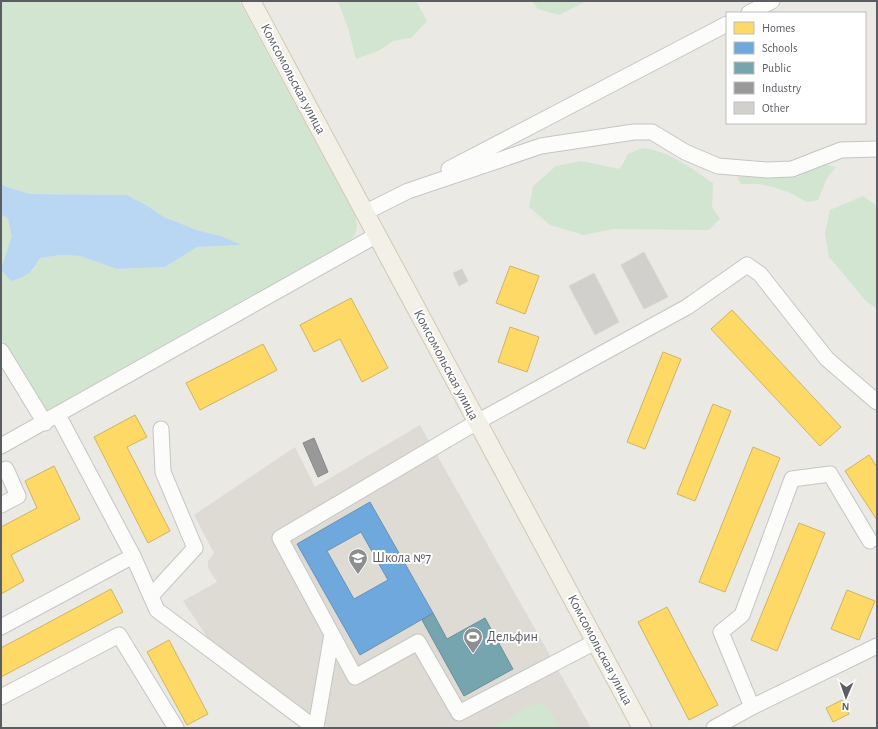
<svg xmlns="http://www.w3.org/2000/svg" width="878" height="729" font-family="'Alegreya Sans',sans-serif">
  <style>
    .education { fill: #dddbd4 }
    .green { fill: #d2e5d1 }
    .water { fill: #b9d7f3 }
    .homes { fill: #ffd966; stroke: #ceb465 }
    .schools { fill: #6fa8dc; stroke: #6992b7; fill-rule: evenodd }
    .public { fill: #76a5af; stroke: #6e8f98 }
    .industry { fill: #999; stroke: #868788 }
    .building { fill: #d1d0cd; stroke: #d9d7d3 }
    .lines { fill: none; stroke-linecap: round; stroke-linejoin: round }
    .minor-casing { stroke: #c5c5c5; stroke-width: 17 }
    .major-casing { stroke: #d0cab4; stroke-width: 20 }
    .minor { stroke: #fcfcfb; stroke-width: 15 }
    .major { stroke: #f2f0e7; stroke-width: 18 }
    .labels { text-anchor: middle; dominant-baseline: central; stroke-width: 4; stroke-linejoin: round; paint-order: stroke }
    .street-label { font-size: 14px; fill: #5a5d62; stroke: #fff }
    .poi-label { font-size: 14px; fill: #5a5d62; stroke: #fff; text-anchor: start }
  </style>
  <rect width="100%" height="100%" fill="#eae9e4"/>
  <path class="education" d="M420,425L591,728H329L220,656L183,601L217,582L208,568V561L214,553L194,515L295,447L315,487Z"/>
  <path class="green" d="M1,1H239L355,215C358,226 358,233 349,241L44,412L1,338V214L8,219L13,236L6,254L32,271L40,258L61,255L80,256L117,269L165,267L197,247L240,245L221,236L197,230L164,217L146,205L127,195L30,194L4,186L1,183Z
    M338,1H416L427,21L411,38L393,41L380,50L356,59L348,28Z
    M532,1H587L559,15L538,9Z
    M642,148C668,150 691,168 713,183L712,207L720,219L709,230L613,229L584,235L550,225L529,207L533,186L556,166L581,161L620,169L628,154Z
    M820,163L836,167L827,178L818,200L807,202L790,193L773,187L760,184H740L738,177L749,175L798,177Z
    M863,196L877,206V309L866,301L829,257L825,234L830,210Z
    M540,704L546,705L561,728H492L532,705Z"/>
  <path class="water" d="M1,183L4,186L30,194L127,195L146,205L164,217L197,230L221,236L241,245L197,247L165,267L117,269L80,256L61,255L40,258C31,273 28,276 11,281L1,270L12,236L8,219L1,214Z"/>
  <path class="homes" d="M510,266L539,276L525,314L496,303Z
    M351,298L388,368L362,382L340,339L314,352L300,325Z
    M732,310L841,427L820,446L711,329Z
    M510,327L539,337L527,372L498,362Z
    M263,344L277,370L200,410L186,383Z
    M663,352L681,359L645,449L627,442Z
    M713,404L731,411L695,501L677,494Z
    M135,415L147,437L127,447L170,531L148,543L94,437Z
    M753,447L780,458L725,592L699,582Z
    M869,455L877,467V520L845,471Z
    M54,466L80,519L11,555L24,581L1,594V527L37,508L25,481Z
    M799,523L825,533L777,651L751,640Z
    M111,589L123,612L1,677V648Z
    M847,590L875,601L859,640L831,629Z
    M667,607L718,705L689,720L638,622Z
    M169,640L208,714L187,725L147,652Z
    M842,700L849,714L833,722L826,708Z"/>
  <path class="schools" d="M370,502L433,613L360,655L297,544ZM361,532L388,580L354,599L327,551Z"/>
  <path class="public" d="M433,613L447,639L485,618L513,669L464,696L422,620Z"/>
  <path class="industry" d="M314,438L328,472L318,477L303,443Z"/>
  <path class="building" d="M644,252L668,297L644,309L621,265Z
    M462,269L468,281L459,286L453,273Z
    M594,273L619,322L595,335L569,286Z"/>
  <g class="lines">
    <defs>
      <path id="minor" d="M749,13L772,1
        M449,169L727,24
        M364,213L408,191L541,146L634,132H652L685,152L718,166L767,170L792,169L841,150L877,149
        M1,351L45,423
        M1,446L377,235
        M1,505L18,496L6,469
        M133,556L157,610L315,728
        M151,596L195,548L163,472L161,429
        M1,627L133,556L58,415
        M595,642L459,713L418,642L355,677L280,538L477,422L687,307L747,265L760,274L827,359L877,402
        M1,697L119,635L176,728
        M752,707L721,632L742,615L792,479L830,474L870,541
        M316,727L332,634
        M714,728L752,707L877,646"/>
      <path id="major" d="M251,1L642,728"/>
    </defs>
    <use href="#minor" class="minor-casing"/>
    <use href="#major" class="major-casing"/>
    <use href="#minor" class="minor"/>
    <use href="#major" class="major"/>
  </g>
  <defs>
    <symbol id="school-pin" viewBox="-11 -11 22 30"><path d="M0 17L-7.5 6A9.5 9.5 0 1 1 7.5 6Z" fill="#8c8e90" stroke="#fff"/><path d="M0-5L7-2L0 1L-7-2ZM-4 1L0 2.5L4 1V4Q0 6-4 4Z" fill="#fff"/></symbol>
    <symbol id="stadium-pin" viewBox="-11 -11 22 30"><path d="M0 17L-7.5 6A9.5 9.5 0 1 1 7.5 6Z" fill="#8c8e90" stroke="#fff"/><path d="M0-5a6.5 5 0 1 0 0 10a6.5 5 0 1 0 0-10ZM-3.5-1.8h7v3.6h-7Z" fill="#fff"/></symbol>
  </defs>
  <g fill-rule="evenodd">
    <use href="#school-pin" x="347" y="547" width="22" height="30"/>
    <use href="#stadium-pin" x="462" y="626" width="22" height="30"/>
  </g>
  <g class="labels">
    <g class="street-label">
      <text transform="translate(293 79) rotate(62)">Комсомольская улица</text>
      <text transform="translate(446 365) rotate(62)">Комсомольская улица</text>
      <text transform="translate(600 650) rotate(62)">Комсомольская улица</text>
    </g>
    <g class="poi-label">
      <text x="372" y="558">Школа №7</text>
      <text x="487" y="637">Дельфин</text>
    </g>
  </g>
  <rect width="878" height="729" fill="none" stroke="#5a5d62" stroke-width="4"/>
  <rect x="726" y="12" width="140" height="112" fill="#ffffff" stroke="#bdbec0"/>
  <rect x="734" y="22" width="20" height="12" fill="#ffd966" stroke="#bdbec0"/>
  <text x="762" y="32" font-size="12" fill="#5a5d62">Homes</text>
  <rect x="734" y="42" width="20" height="12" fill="#6fa8dc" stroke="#bdbec0"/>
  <text x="762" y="52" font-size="12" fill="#5a5d62">Schools</text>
  <rect x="734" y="62" width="20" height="12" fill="#76a5af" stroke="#bdbec0"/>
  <text x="762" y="72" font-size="12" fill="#5a5d62">Public</text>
  <rect x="734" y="82" width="20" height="12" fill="#999999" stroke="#bdbec0"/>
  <text x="762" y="92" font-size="12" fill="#5a5d62">Industry</text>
  <rect x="734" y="102" width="20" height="12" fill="#d1d0cd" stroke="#bdbec0"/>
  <text x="762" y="112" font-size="12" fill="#5a5d62">Other</text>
  <g transform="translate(846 697) rotate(182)" stroke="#ffffff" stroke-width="3" paint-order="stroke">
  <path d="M0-3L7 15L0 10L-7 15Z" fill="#5a5d62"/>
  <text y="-6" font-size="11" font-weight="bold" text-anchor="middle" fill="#5a5d62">N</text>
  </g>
</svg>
